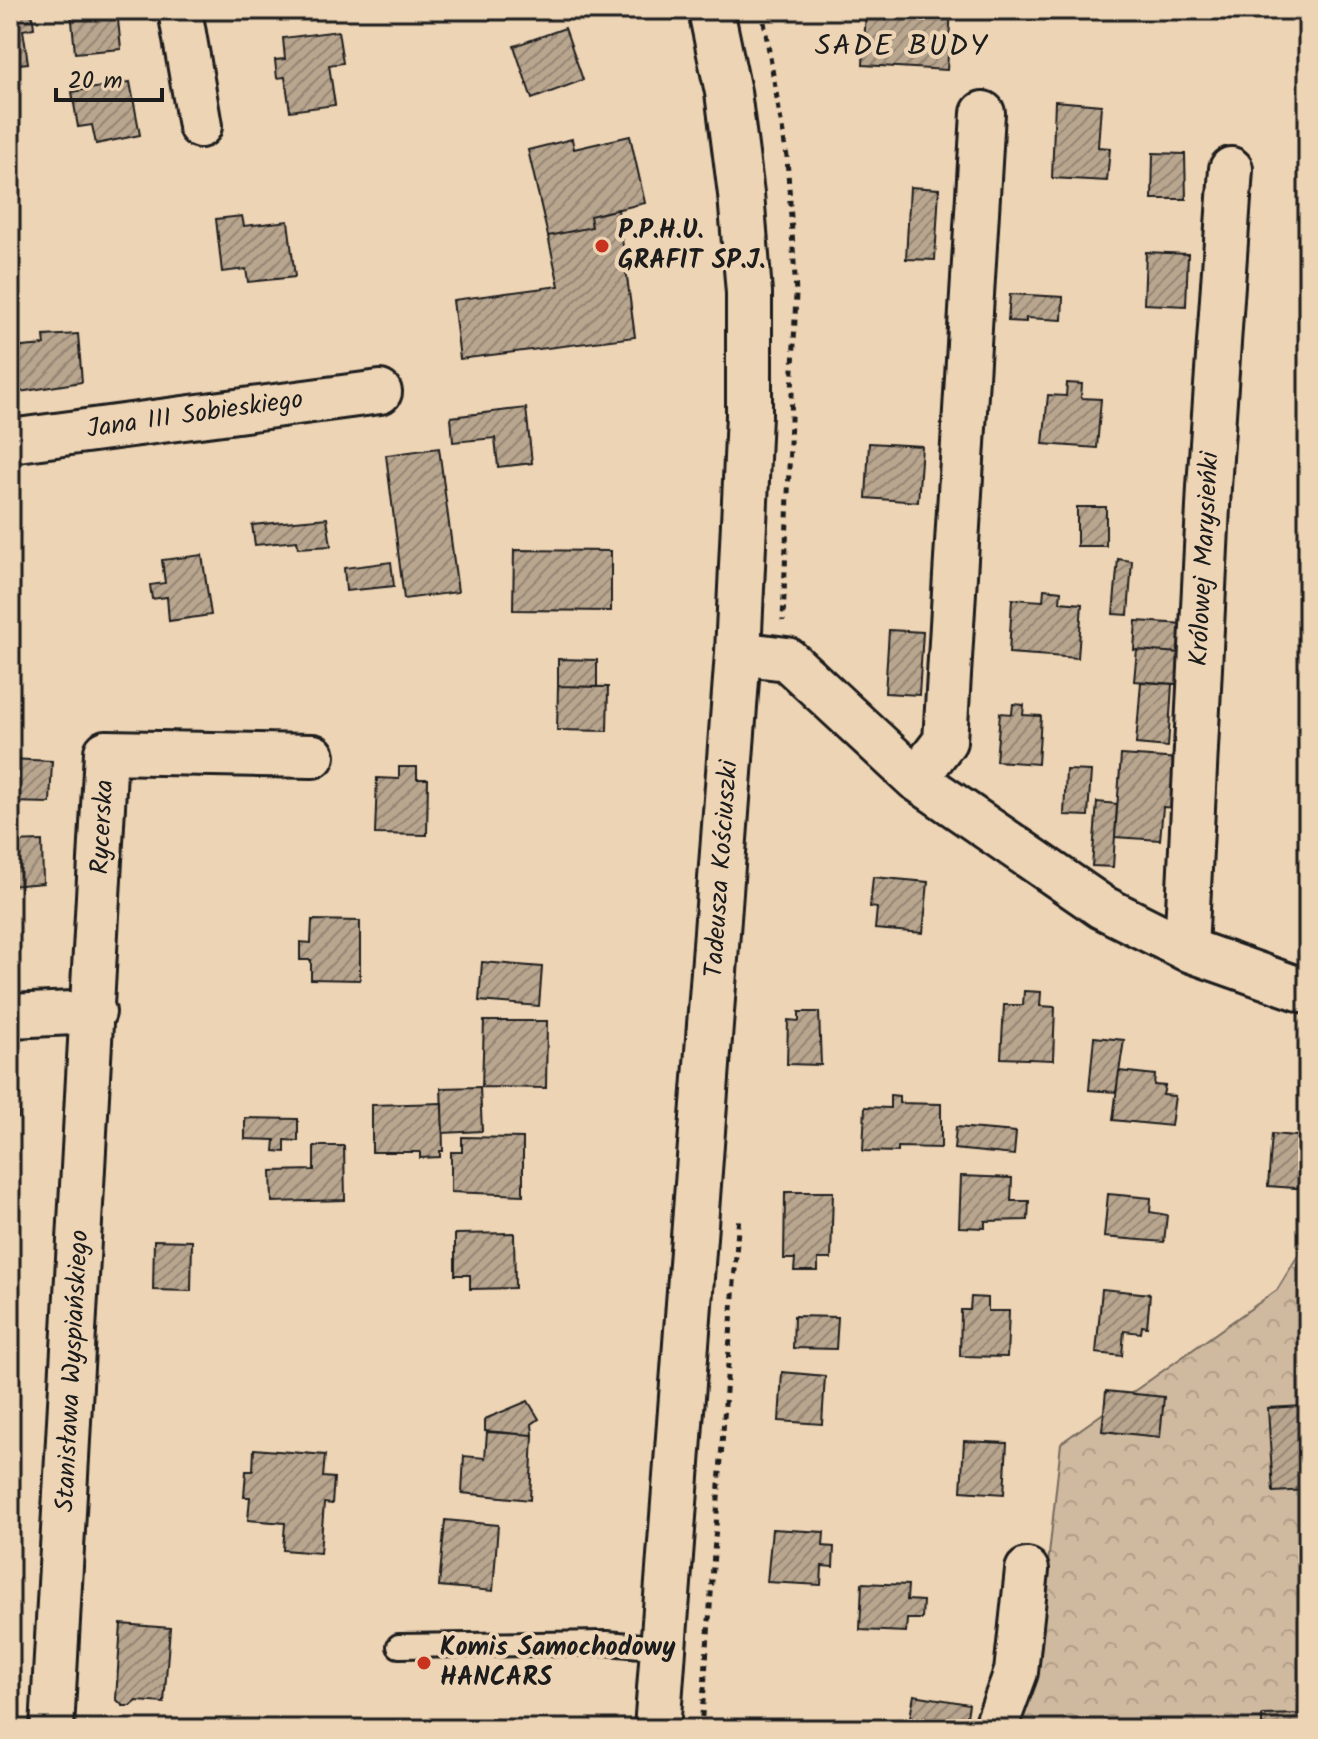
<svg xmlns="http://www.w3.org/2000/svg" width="1318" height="1739" font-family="Kalam,sans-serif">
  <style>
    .forest { fill: url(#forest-crowns); stroke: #766a5e; stroke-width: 2 }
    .building { fill: url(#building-hatch); stroke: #1c1c1c; stroke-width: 2 }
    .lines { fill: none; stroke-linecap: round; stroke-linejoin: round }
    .lane-casing { stroke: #1c1c1c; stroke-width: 28 }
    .street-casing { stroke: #1c1c1c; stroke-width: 48 }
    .secondary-casing { stroke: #1c1c1c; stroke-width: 50 }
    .path { stroke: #1c1c1c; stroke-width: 5; stroke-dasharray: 6 6; stroke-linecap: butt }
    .lane { stroke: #edd4b5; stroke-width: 22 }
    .street { stroke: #edd4b5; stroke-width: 42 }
    .secondary { stroke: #edd4b5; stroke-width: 44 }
    .poi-dot { fill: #c8321e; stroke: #edd4b5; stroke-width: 3 }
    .labels { text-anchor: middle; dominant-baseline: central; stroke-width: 8; stroke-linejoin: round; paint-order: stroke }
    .poi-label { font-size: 26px; font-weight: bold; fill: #1c1c1c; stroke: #edd4b5; text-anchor: start }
    .street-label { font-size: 26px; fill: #1c1c1c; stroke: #edd4b5 }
    .quarter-label { font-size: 30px; letter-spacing: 2px; fill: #1c1c1c; stroke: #edd4b5 }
  </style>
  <defs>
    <pattern id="forest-crowns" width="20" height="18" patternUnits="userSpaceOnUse" patternTransform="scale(2)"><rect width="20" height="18" fill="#cfb99f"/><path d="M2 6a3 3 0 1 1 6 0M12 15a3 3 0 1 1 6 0" fill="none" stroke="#b19e88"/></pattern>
    <pattern id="building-hatch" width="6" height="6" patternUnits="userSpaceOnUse" patternTransform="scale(2)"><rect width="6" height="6" fill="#b9a68f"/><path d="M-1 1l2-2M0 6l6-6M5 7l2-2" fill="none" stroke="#968674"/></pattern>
  </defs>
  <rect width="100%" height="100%" fill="#edd4b5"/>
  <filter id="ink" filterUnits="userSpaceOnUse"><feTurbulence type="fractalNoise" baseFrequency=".0125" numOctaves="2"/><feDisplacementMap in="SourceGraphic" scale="16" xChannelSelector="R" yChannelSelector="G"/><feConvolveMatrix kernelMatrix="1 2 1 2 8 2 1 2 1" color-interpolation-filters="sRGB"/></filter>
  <g filter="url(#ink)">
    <path class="forest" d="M1308,1239V1729H1006L1037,1667L1061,1443L1277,1290Z"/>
    <path class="building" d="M10,10L32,11L34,28L23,30L28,63L10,65Z
      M71,10H117L121,49L75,53Z
      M866,10H951L947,70L863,65Z
      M565,28L583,80L532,99L514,46Z
      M338,31L343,63L329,65L335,105L290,111L285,77L277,78L275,60L285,59L283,38Z
      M130,82L140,135L96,144L92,125L78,127L72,92Z
      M1055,101L1101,105L1098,147L1110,148L1107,181L1052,178Z
      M630,136L645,203L590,216L592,227L548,236L528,150L572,139L574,149Z
      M1153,153L1185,154L1186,199H1152Z
      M910,187L939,189L935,260L906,259Z
      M618,209L635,337L460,359L453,300L559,286L548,236L592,227L590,216Z
      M242,216L244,226L288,221L295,277L248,282L246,269L222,272L216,219Z
      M1146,252L1188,254L1186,306L1144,304Z
      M1010,294L1063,297L1062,320L1026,318V322L1008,321Z
      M78,334L82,382L13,393L10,348L45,345L44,336Z
      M1067,383L1082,384L1081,398L1101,399L1097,448L1043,444L1048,395L1066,396Z
      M526,408L532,463L498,467L495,438L453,442L451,417Z
      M869,443L922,446L918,502L866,498Z
      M439,448L458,592L404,599L386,455Z
      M1077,507H1106V546H1077Z
      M327,518L331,546L298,548L297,541L255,545L252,525Z
      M514,550L611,551V611L513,610Z
      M202,555L211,615L169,621L167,597L152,599L150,585L165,583L162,560Z
      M1118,559L1132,561L1128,615L1113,614Z
      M391,562L394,586L346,591L344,568Z
      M1044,589L1061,591L1060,602L1082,604L1078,658L1009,653L1012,599L1043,601Z
      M1136,621L1185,624L1183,653L1134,650Z
      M889,630L923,632L919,695L885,693Z
      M1137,650L1180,653L1178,684L1134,681Z
      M558,659L597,660V687L558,686Z
      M1141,682L1172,684L1168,747L1136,744Z
      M558,686L608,687L607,731L557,730Z
      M1013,704L1024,705L1023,715L1041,716L1038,764L996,761L1000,713L1012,714Z
      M1121,755L1180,759L1176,808L1163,807L1160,840L1115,837Z
      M10,759L52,761L50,803L10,802Z
      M399,767H417V779H428L427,835L375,834L377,778L399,779Z
      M1066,770L1091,771L1088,816L1064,815Z
      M1097,802L1117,804L1113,867L1092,866Z
      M42,841L43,883L10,886V842Z
      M873,877L928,882L923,933L875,929L877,908L870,907Z
      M312,920L360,921V980L311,979V960H300V942L311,943Z
      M482,962L542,967L539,1006L479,1001Z
      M1024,991L1041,992L1040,1006L1055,1007L1053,1060L1001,1058L1004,1005H1023Z
      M799,1012H819L821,1065L787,1064L788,1020L799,1021Z
      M484,1021H547L546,1088L482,1087Z
      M1094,1037L1124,1040L1116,1092L1089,1090Z
      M1119,1071L1155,1075L1154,1085L1165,1086L1163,1095L1175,1096L1171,1126L1113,1120Z
      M10,1075H18V1118H10Z
      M480,1087L482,1131L443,1133L441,1088Z
      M890,1095L899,1096V1103L941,1104V1148L898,1147V1152L863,1151L865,1107L890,1108Z
      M442,1103L443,1151H440V1157L420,1158V1152H372V1105Z
      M245,1118L298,1119V1141L285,1140V1152L274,1151L275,1140L245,1139Z
      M956,1127L1016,1132L1014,1155L954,1149Z
      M1272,1134L1308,1137V1189L1268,1186Z
      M462,1137L523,1138V1195L451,1192V1152H462Z
      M314,1146H344L345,1200L272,1202L271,1171L314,1170Z
      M961,1176L1012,1178L1011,1201H1029L1028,1220L985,1221V1228L959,1227Z
      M785,1192H833L831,1259H818V1271H794L795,1259H784Z
      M1108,1194L1151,1198L1150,1212L1167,1215L1164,1242L1104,1237Z
      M514,1233L515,1288L470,1289V1275H455V1234Z
      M154,1240L192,1241L191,1291L153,1290Z
      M1302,1281H1308V1326H1304Z
      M1102,1289L1150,1294L1147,1327L1142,1326L1141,1333L1124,1331L1122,1356L1096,1353Z
      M971,1297L988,1298V1311H1009L1007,1357L960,1356L961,1310H970Z
      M794,1316L838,1317L836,1349L793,1348Z
      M782,1372L825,1376L822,1424L779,1421Z
      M1106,1391L1164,1397L1160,1437L1102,1431Z
      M1308,1396V1490L1273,1492L1268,1408L1305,1406Z
      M528,1401L539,1419L532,1424L533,1435L485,1431V1419Z
      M487,1432L533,1435L530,1500L462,1493L464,1456L485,1458Z
      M964,1441L1007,1443L1004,1494L961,1491Z
      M254,1449L325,1455L323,1477L334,1478L332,1504L324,1503L320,1553L283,1550L285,1523L248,1520L250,1497H244L246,1471H253Z
      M445,1520L498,1525L493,1591L439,1586Z
      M772,1529L824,1532L823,1546L834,1547L833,1567L822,1566L821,1585L767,1582Z
      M862,1583L908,1585L907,1600L923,1601L922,1619H907L906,1632L860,1630Z
      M121,1624L170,1628L164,1703L137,1701L131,1706H123L116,1699Z
      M914,1695L969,1704L965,1729H908Z
      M1300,1709H1308V1729H1262V1715L1300,1714Z"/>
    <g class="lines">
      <defs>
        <path id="lane" d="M399,1646L607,1643L664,1648"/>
        <path id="street" d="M180,10L200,126
          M10,441L380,392
          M738,653L787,659L916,779L1102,907L1186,949L1308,992
          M916,779L945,741L983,113
          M1186,949L1209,487L1231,169
          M10,1016L94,1012
          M52,1729L106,752L313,756
          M995,1729L1016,1672L1027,1570"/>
        <path id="secondary" d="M657,1729L738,653L749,415V293L741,194L728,92L711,10"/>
      </defs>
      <use href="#lane" class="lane-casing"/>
      <use href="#street" class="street-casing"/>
      <use href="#secondary" class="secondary-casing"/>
      <path class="path" d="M762,10L787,157L796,293L783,621
        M701,1729L739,1215"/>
      <use href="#lane" class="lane"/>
      <use href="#street" class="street"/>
      <use href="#secondary" class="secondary"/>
    </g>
  </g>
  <g class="poi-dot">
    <circle cx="602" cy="246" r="8"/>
    <circle cx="424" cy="1663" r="8"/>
  </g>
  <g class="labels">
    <g class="poi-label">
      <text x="618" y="231">P.P.H.U.<tspan x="618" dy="30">GRAFIT SP.J.</tspan></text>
      <text x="440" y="1648">Komis Samochodowy<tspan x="440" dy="30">HANCARS</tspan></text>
    </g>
    <g class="street-label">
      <text transform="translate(195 415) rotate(-8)">Jana III Sobieskiego</text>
      <text transform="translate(1205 559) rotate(-87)">Królowej Marysieńki</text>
      <text transform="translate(103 827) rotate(-87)">Rycerska</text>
      <text transform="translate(722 869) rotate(-86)">Tadeusza Kościuszki</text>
      <text transform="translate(73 1371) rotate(-87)">Stanisława Wyspiańskiego</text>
    </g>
    <g class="quarter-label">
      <text x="902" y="47">SADE BUDY</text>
    </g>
  </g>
  <rect width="1318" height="1739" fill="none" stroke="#edd4b5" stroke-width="40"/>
  <rect x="20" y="20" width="1278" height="1699" fill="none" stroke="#1c1c1c" stroke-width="3" filter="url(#ink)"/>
  <path d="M56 88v12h106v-12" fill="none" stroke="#1c1c1c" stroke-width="4"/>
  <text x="68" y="88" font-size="24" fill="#1c1c1c" stroke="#edd4b5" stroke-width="6" paint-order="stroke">20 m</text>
</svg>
